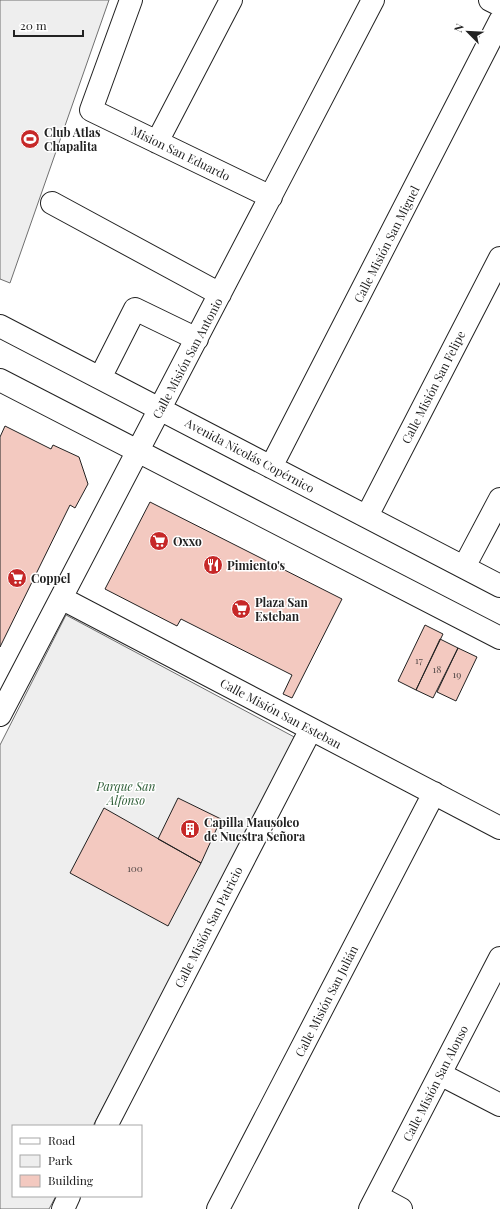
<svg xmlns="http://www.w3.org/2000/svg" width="500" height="1209" font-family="'Playfair Display',serif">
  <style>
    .green { fill: #eee; stroke: #6f6f6f }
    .building { fill: #f3c9c0; stroke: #222 }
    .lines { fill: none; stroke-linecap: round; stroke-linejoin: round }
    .minor-casing { stroke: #222; stroke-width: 24 }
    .minor { stroke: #fff; stroke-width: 22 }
    .labels { text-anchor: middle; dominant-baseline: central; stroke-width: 3; stroke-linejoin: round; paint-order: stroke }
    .number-label { font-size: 10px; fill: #564c4a }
    .poi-label { font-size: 12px; font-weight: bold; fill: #222; stroke: #fff; text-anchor: start }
    .street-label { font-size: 12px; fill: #222; stroke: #fff }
    .park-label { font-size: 12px; font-style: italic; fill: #2f5e38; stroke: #fff }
  </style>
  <rect width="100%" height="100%" fill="#fff"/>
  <path class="green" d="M0,0H109L10,283L0,279Z
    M66,615L298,739L93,1126H13V1196H56L49,1209H0V745Z"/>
  <path class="building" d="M5,426L51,449L53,445L79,457L88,484L75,508L70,505L0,647V437Z
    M150,502L342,599L292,698L283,694L292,675L181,619L177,626L105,589Z
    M425,625L443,634L416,690L398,681Z
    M440,639L458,648L433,698L416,690Z
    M458,648L477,657L456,701L437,692Z
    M178,798L221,819L201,863L158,839Z
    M104,808L201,863L168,926L70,873Z"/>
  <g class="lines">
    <defs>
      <path id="minor" d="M131,0L91,110L271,197
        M490,0L500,5
        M157,142L231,0
        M52,203L220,294
        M0,326L500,586
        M100,378L135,309L197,339
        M0,380L500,638
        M271,467L500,21
        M367,516L500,258
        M464,567L500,499
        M61,598L500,828
        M0,715L373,0
        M440,1074L500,1105
        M106,1126L311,729
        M377,1196L401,1209
        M63,1209L69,1196
        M218,1209L434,793
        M370,1209L500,958"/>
    </defs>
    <use href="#minor" class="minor-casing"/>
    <use href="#minor" class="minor"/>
  </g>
  <defs>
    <symbol id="stadium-disc" viewBox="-11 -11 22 22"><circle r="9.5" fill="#c62828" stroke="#fff"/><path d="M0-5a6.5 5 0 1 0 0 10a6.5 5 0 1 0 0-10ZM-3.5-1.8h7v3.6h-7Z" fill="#fff"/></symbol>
    <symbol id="supermarket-disc" viewBox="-11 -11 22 22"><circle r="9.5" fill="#c62828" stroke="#fff"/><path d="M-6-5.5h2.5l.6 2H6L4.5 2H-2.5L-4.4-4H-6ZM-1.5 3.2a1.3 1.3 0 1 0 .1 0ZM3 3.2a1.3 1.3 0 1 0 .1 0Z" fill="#fff"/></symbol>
    <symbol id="restaurant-disc" viewBox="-11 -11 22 22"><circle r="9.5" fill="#c62828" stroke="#fff"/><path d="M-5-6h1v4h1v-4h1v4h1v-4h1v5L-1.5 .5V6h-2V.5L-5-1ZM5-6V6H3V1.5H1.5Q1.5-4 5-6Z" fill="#fff"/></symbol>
    <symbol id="building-disc" viewBox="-11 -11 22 22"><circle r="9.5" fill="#c62828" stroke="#fff"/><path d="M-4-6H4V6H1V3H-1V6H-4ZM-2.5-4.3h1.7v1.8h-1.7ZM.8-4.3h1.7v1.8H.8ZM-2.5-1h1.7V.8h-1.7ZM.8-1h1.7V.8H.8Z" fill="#fff"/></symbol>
  </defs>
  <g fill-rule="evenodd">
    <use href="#stadium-disc" x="19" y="128" width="22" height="22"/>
    <use href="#supermarket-disc" x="148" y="530" width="22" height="22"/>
    <use href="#restaurant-disc" x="202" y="554" width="22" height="22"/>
    <use href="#supermarket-disc" x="6" y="567" width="22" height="22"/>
    <use href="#supermarket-disc" x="230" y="598" width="22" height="22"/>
    <use href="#building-disc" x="179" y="818" width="22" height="22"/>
  </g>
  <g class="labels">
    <g class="number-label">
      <text x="419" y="660">17</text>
      <text x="437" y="669">18</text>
      <text x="457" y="674">19</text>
      <text x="135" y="868">100</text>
    </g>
    <g class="poi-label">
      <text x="44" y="132">Club Atlas<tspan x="44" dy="14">Chapalita</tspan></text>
      <text x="173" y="541">Oxxo</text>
      <text x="227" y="565">Pimiento's</text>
      <text x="31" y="578">Coppel</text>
      <text x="255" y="602">Plaza San<tspan x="255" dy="14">Esteban</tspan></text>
      <text x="204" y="822">Capilla Mausoleo<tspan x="204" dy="14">de Nuestra Señora</tspan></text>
    </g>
    <g class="street-label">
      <text transform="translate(181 153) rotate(26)">Mision San Eduardo</text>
      <text transform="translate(386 244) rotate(-63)">Calle Misión San Miguel</text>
      <text transform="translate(187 358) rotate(-62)">Calle Misión San Antonio</text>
      <text transform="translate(433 387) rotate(-63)">Calle Misión San Felipe</text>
      <text transform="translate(250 455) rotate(28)">Avenida Nicolás Copérnico</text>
      <text transform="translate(281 713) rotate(28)">Calle Misión San Esteban</text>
      <text transform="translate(208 927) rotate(-63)">Calle Misión San Patricio</text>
      <text transform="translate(326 1001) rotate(-63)">Calle Misión San Julián</text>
      <text transform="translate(435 1083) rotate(-63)">Calle Misión San Alonso</text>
    </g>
    <g class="park-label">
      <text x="126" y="786">Parque San<tspan x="126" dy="14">Alfonso</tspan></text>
    </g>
  </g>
  <rect x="12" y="1125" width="130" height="72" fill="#ffffff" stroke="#a7a7a7"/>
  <rect x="20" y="1138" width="20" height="6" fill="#ffffff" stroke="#a7a7a7"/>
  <text x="48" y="1145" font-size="12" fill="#222222">Road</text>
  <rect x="20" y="1155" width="20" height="12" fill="#eeeeee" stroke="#a7a7a7"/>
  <text x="48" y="1165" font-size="12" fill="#222222">Park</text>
  <rect x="20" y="1175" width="20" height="12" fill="#f3c9c0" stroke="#a7a7a7"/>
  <text x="48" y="1185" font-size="12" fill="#222222">Building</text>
  <g transform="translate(468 32) rotate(294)" stroke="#ffffff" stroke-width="3" paint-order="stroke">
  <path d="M0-3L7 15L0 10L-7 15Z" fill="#222222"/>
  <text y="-6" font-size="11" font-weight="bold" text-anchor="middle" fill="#222222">N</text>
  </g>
  <path d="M14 30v6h69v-6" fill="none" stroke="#222222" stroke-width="2"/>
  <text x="20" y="30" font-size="12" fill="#222222" stroke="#ffffff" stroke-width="3" paint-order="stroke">20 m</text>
</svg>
